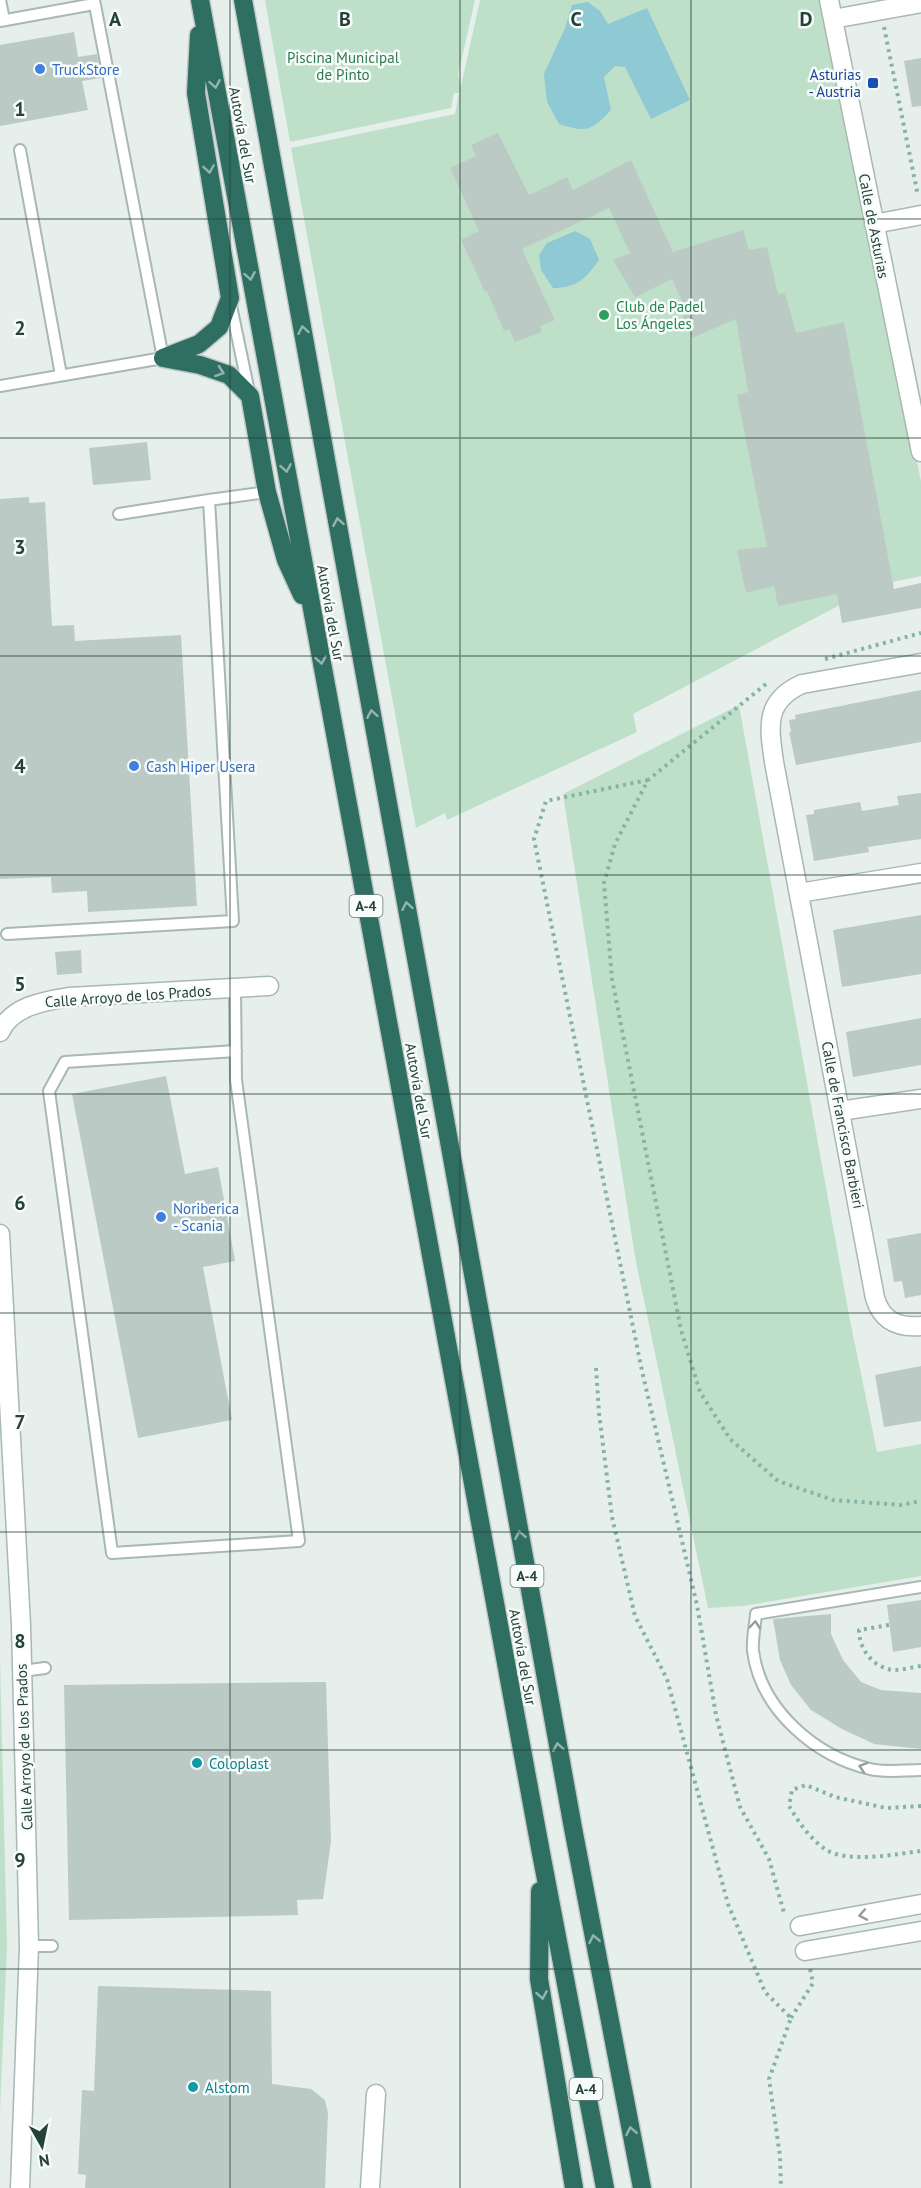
<svg xmlns="http://www.w3.org/2000/svg" width="921" height="2188" font-family="'PT Sans',sans-serif">
  <style>
    .green { fill: #bfe0c8 }
    .water { fill: #8ec9d4 }
    .building { fill: #bbcac4 }
    .lines { fill: none; stroke-linecap: round; stroke-linejoin: round }
    .lane-casing { stroke: #a8b8b2; stroke-width: 14 }
    .street-casing { stroke: #a8b8b2; stroke-width: 21 }
    .highway-casing { stroke: #c2cac8; stroke-width: 21 }
    .path { stroke: #86b3a5; stroke-width: 4; stroke-dasharray: 3 4.5; stroke-linecap: butt }
    .lane { stroke: #fff; stroke-width: 10 }
    .street { stroke: #fff; stroke-width: 18 }
    .highway { stroke: #2f6f62; stroke-width: 18 }
    .oneway { stroke: #93b5ae }
    .oneway2 { stroke: #92a09c }
    .grid { fill: none; stroke: #24423a; stroke-width: 1.5; stroke-opacity: 0.55 }
    .shop-dot { fill: #3f7fe0; stroke: #f7fbf9; stroke-width: 2 }
    .transit-dot { fill: #1a4fb4; stroke: #f7fbf9; stroke-width: 2 }
    .leisure-dot { fill: #2e9e5b; stroke: #f7fbf9; stroke-width: 2 }
    .culture-dot { fill: #0f9aa8; stroke: #f7fbf9; stroke-width: 2 }
    .labels { text-anchor: middle; dominant-baseline: central; stroke-width: 5; stroke-linejoin: round; paint-order: stroke }
    .shield { fill: #f7fbf9; stroke: #637a73; stroke-width: 1.5 }
    .shield-label { font-size: 14px; font-weight: bold; fill: #24423a }
    .park-label { font-size: 15px; fill: #2d7a4b; stroke: #f7fbf9 }
    .shop-label { font-size: 15px; fill: #366cbe; stroke: #f7fbf9; text-anchor: start }
    .transit-label { font-size: 15px; fill: #164399; stroke: #f7fbf9; text-anchor: end }
    .street-label { font-size: 15px; fill: #24423a; stroke: #f7fbf9 }
    .leisure-label { font-size: 15px; fill: #27864d; stroke: #f7fbf9; text-anchor: start }
    .culture-label { font-size: 15px; fill: #0d838f; stroke: #f7fbf9; text-anchor: start }
    .grid-label { font-size: 20px; text-anchor: middle; font-weight: bold; fill: #24423a; stroke: #f7fbf9; stroke-width: 5; stroke-linejoin: round; paint-order: stroke }
  </style>
  <rect width="100%" height="100%" fill="#e6efeb"/>
  <path class="green" d="M265,0H475L458,75L461,86L480,0H822L921,481V576L893,582L891,578L633,714L637,732L447,820L445,813L416,828L291,148L455,114L459,93H454L451,108L290,142Z
    M739,705L849,1315L877,1452L921,1444V1576L743,1606L708,1608L635,1257L563,794Z
    M0,1659L7,1946L0,2111Z"/>
  <path class="water" d="M588,2L600,11L608,24L647,8L690,100L651,119L625,67L615,66L604,77L611,110C591,131 588,133 559,124L547,102L544,74L565,28L572,5Z
    M575,231L590,239L599,260C585,279 577,288 553,288L541,270L539,255L547,243Z"/>
  <path class="building" d="M74,32L78,57L97,54L101,78L82,81L88,110L0,126V45Z
    M921,58V106L912,107L904,61Z
    M498,133L529,195L567,177L573,190L631,160L673,252L743,230L749,250L767,247L778,294L785,293L796,333L844,322L894,589L921,583V608L842,623L837,594L778,606L774,586L746,593L737,550L767,547L737,395L748,392L736,319L692,338L682,316L688,314L672,279L635,297L613,260L630,253L609,208L522,249L555,320L540,326L542,332L515,342L509,329L504,331L487,291L485,292L461,240L479,231L450,168L476,156L471,145Z
    M147,442L151,480L93,485L89,448Z
    M29,497V503L45,502L52,626L74,625L75,641L181,635L197,906L88,912L87,891L52,893L51,877L0,879V499Z
    M921,690V742L796,765L789,732H791L789,720L796,719L795,715Z
    M921,793V839L868,847L869,852L814,861L806,815L814,814V810L860,802L862,811L899,805L897,796Z
    M921,915V974L842,987L833,930Z
    M81,950L82,973L57,975L55,952Z
    M921,1018V1065L853,1077L846,1032Z
    M166,1076L185,1174L218,1167L235,1261L203,1267L232,1420L138,1438L72,1094Z
    M921,1233V1295L905,1298L902,1281L894,1282L887,1239Z
    M921,1366V1421L884,1427L875,1375Z
    M921,1600V1647L893,1652L887,1605Z
    M831,1614V1634L843,1660L861,1682L881,1690L921,1693V1749L874,1744L842,1729L811,1710L791,1685L780,1660L773,1619Z
    M326,1682L331,1841L323,1899L297,1900L298,1915L69,1920L64,1685Z
    M98,1986L271,1991L272,2084L311,2089L325,2100L328,2113L325,2188H85L86,2175L78,2174L82,2090L94,2091Z"/>
  <g class="lines">
    <defs>
      <path id="lane" d="M0,0L4,20
        M0,21L94,4
        M20,150L61,375
        M230,301L249,392
        M0,386L163,358L94,0
        M119,514L209,500
        M7,934L233,921L209,500L267,492
        M235,988L236,1080L299,1541L112,1553L49,1091L65,1062L236,1051
        M921,1587L756,1614C755,1626 752,1640 753,1651C761,1710 815,1756 870,1769C885,1773 905,1770 921,1770
        M22,1671L45,1668
        M29,1946H52"/>
      <path id="street" d="M829,0L921,452
        M833,19L921,3
        M874,224L921,215
        M921,663L802,684C764,701 769,727 774,762L875,1298C882,1321 898,1328 921,1326
        M799,893L921,873
        M0,1032C12,1006 44,1001 69,997L269,986
        M840,1111L921,1099
        M0,1234L21,1625L29,1946L20,2188
        M800,1926L921,1904
        M805,1951L921,1931
        M370,2188L376,2094"/>
      <path id="highway" d="M200,0L541,1853L605,2188
        M243,0L573,1828L642,2188
        M163,358L199,344L219,327L230,298L196,93L199,35
        M163,358L200,365L229,375L250,396L267,492L286,560L302,595
        M540,1891L539,1979L574,2188"/>
    </defs>
    <use href="#lane" class="lane-casing"/>
    <use href="#street" class="street-casing"/>
    <use href="#highway" class="highway-casing"/>
    <path class="path" d="M884,27L918,196
      M825,659L921,633
      M766,684L648,780L615,844L604,883L612,979L681,1330L700,1392L730,1439L778,1481L833,1500L901,1505L921,1501
      M648,780L546,801L534,839L642,1371L697,1605L716,1715L740,1807L769,1859L784,1913L786,1915
      M596,1368L599,1413L612,1517L635,1616L667,1679L728,1904L765,1992L791,2018L769,2079L780,2156L781,2188
      M889,1625L859,1630C859,1647 870,1664 888,1669C897,1672 912,1667 921,1666
      M921,1806L886,1808L835,1797L806,1785L792,1790L789,1806C798,1821 810,1839 825,1849C847,1864 896,1854 921,1851
      M791,2018L813,1983L810,1969"/>
    <use href="#lane" class="lane"/>
    <use href="#street" class="street"/>
    <use href="#highway" class="highway"/>
  </g>
  <defs><path id="oneway-chevron" d="M-2-3.5L2.5 0L-2 3.5" fill="none" stroke-width="1.6" stroke-linecap="round" stroke-linejoin="round" transform="scale(1.5)"/></defs>
  <g class="oneway">
    <use href="#oneway-chevron" transform="translate(215 84) rotate(80)"/>
    <use href="#oneway-chevron" transform="translate(209 169) rotate(81)"/>
    <use href="#oneway-chevron" transform="translate(250 276) rotate(80)"/>
    <use href="#oneway-chevron" transform="translate(303 330) rotate(-100)"/>
    <use href="#oneway-chevron" transform="translate(220 372) rotate(19)"/>
    <use href="#oneway-chevron" transform="translate(286 468) rotate(80)"/>
    <use href="#oneway-chevron" transform="translate(338 522) rotate(-100)"/>
    <use href="#oneway-chevron" transform="translate(321 660) rotate(80)"/>
    <use href="#oneway-chevron" transform="translate(372 714) rotate(-100)"/>
    <use href="#oneway-chevron" transform="translate(407 906) rotate(-100)"/>
    <use href="#oneway-chevron" transform="translate(520 1535) rotate(-100)"/>
    <use href="#oneway-chevron" transform="translate(558 1747) rotate(-100)"/>
    <use href="#oneway-chevron" transform="translate(594 1939) rotate(-101)"/>
    <use href="#oneway-chevron" transform="translate(542 1995) rotate(80)"/>
    <use href="#oneway-chevron" transform="translate(631 2131) rotate(-101)"/>
  </g>
  <g class="oneway2">
    <use href="#oneway-chevron" transform="translate(755 1625) rotate(-85)"/>
    <use href="#oneway-chevron" transform="translate(863 1767) rotate(-162)"/>
    <use href="#oneway-chevron" transform="translate(863 1915) rotate(170)"/>
  </g>
  <path class="grid" d="M230,0V2188M460,0V2188M691,0V2188M0,219H921M0,438H921M0,656H921M0,875H921M0,1094H921M0,1313H921M0,1532H921M0,1750H921M0,1969H921"/>
  <g class="shop-dot">
    <circle cx="40" cy="69" r="6"/>
    <circle cx="134" cy="766" r="6"/>
    <circle cx="161" cy="1217" r="6"/>
  </g>
  <rect class="transit-dot" x="867" y="77" width="12" height="12" rx="3"/>
  <circle class="leisure-dot" cx="604" cy="315" r="6"/>
  <g class="culture-dot">
    <circle cx="197" cy="1763" r="6"/>
    <circle cx="193" cy="2087" r="6"/>
  </g>
  <g class="labels">
    <g class="shield">
      <rect x="349.5" y="895" width="33" height="22" rx="4.5"/>
      <rect x="510.5" y="1565" width="33" height="22" rx="4.5"/>
      <rect x="569.5" y="2078" width="33" height="22" rx="4.5"/>
    </g>
    <g class="shield-label">
      <text x="366" y="906">A-4</text>
      <text x="527" y="1576">A-4</text>
      <text x="586" y="2089">A-4</text>
    </g>
    <g class="park-label">
      <text x="343" y="57">Piscina Municipal<tspan x="343" dy="17">de Pinto</tspan></text>
    </g>
    <g class="shop-label">
      <text x="52" y="69">TruckStore</text>
      <text x="146" y="766">Cash Hiper Usera</text>
      <text x="173" y="1208">Noriberica<tspan x="173" dy="17">- Scania</tspan></text>
    </g>
    <g class="transit-label">
      <text x="861" y="74">Asturias<tspan x="861" dy="17">- Austria</tspan></text>
    </g>
    <g class="street-label">
      <text transform="translate(243 135) rotate(80)">Autovía del Sur</text>
      <text transform="translate(874 226) rotate(79)">Calle de Asturias</text>
      <text transform="translate(331 613) rotate(80)">Autovía del Sur</text>
      <text transform="translate(128 996) rotate(-4)">Calle Arroyo de los Prados</text>
      <text transform="translate(419 1091) rotate(80)">Autovía del Sur</text>
      <text transform="translate(843 1125) rotate(79)">Calle de Francisco Barbieri</text>
      <text transform="translate(523 1657) rotate(80)">Autovía del Sur</text>
      <text transform="translate(24 1747) rotate(-92)">Calle Arroyo de los Prados</text>
    </g>
    <g class="leisure-label">
      <text x="616" y="306">Club de Padel<tspan x="616" dy="17">Los Ángeles</tspan></text>
    </g>
    <g class="culture-label">
      <text x="209" y="1763">Coloplast</text>
      <text x="205" y="2087">Alstom</text>
    </g>
  </g>
  <g class="grid-label">
    <text x="115" y="26">A</text>
    <text x="345" y="26">B</text>
    <text x="576" y="26">C</text>
    <text x="806" y="26">D</text>
    <text x="20" y="116">1</text>
    <text x="20" y="335">2</text>
    <text x="20" y="554">3</text>
    <text x="20" y="773">4</text>
    <text x="20" y="991">5</text>
    <text x="20" y="1210">6</text>
    <text x="20" y="1429">7</text>
    <text x="20" y="1648">8</text>
    <text x="20" y="1867">9</text>
  </g>
  <g transform="translate(42 2146) rotate(171)" stroke="#f7fbf9" stroke-width="4.5" paint-order="stroke">
  <path d="M0-4.5L10 22L0 15L-10 22Z" fill="#24423a"/>
  <text y="-9" font-size="16" font-weight="bold" text-anchor="middle" fill="#24423a">N</text>
  </g>
</svg>
